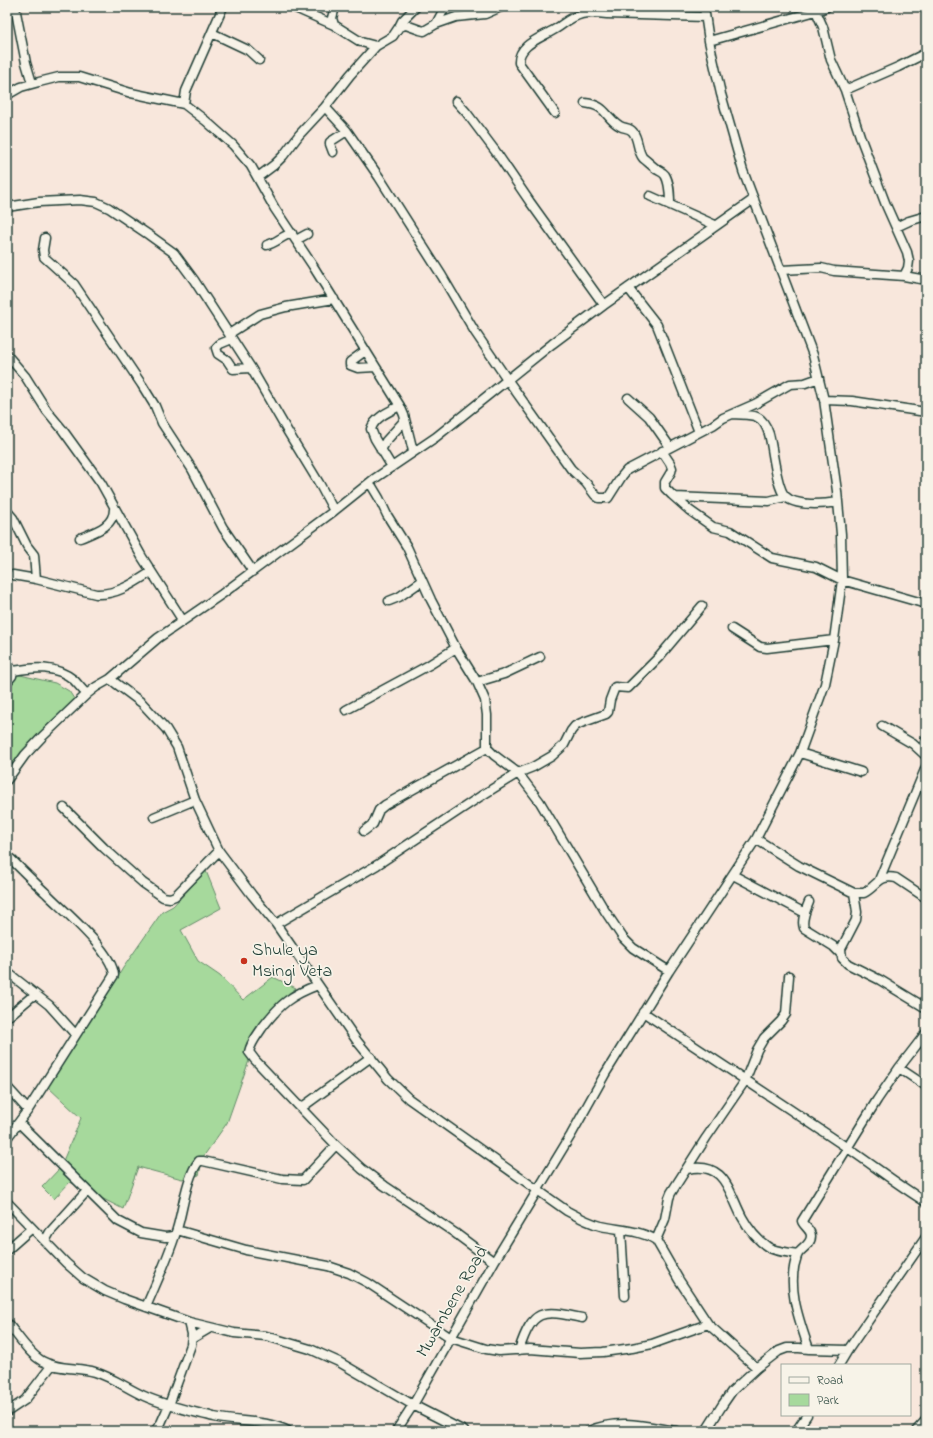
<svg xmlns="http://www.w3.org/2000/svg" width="933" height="1438" font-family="'Indie Flower',sans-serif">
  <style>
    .green { fill: #a6d99c; stroke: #628b68 }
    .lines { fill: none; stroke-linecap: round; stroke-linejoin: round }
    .minor-casing { stroke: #1f3d34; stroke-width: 11 }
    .minor { stroke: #f7f3e8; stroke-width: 8 }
    .poi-dot { fill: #c8321e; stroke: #f7f3e8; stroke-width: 1.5 }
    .labels { text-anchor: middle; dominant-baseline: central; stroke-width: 3.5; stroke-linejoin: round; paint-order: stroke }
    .poi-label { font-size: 18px; fill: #1f3d34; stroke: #f7f3e8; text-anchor: start }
    .street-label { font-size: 18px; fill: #1f3d34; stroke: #f7f3e8 }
  </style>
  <rect width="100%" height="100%" fill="#f8e7dc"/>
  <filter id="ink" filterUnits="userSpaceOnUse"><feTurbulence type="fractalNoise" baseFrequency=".025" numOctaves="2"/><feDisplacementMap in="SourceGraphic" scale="8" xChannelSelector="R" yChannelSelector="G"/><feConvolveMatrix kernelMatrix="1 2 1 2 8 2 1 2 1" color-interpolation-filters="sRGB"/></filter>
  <g filter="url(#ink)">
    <path class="green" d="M7,672L55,683L69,691L76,702L7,769Z
      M206,871L221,908L181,930L198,961L220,976L243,1000L273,977L296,988L278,1002L252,1052L227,1123L203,1157L199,1175L182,1179L138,1167L123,1209L70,1182L54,1199L42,1187L60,1168L81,1118L48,1087L101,1004L123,968L162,912L173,906Z"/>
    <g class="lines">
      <defs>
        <path id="minor" d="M15,7L26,63L32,83
          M293,7L334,25L361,42L376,46
          M594,7L607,14L705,17
          M816,11L827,7
          M436,24L445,7
          M334,25L332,18L335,7
          M399,27L402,21L416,7
          M212,33L248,50L259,60
          M709,41L816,11L823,27L831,60L845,90L861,139L886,205L907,252L909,261L908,268L904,276
          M845,90L898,67L926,53
          M7,95L21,87L39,82L59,77H79L131,93L184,104L206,121L233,145L251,166L275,209L313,266L400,406L404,415L413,451
          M456,101L466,112L496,152L530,202L604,305
          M585,103C608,106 604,117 620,126C625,129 629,127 633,132C639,140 637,151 643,158C647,161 651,165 655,168C658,171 662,171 665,175C670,183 670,196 670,205
          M184,104L186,91L223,7
          M325,107L347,131L379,177L442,276L475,332L507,379L571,469L586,483L595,495L599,498H608L622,476L627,470L713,425L723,418L755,404L790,384L805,383L819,378
          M555,113L519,63C518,46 538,39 550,32C563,26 567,18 582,14C590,12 599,13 607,14
          M333,152L330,144V142L347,131
          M258,177L274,165L283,156L299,135L325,107L350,75L376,46L393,36L399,27L406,25L420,30L424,31L436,24L456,17L485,14L501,7
          M650,196L715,225
          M7,207L39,202L80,200L96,202L109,208L149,235L174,253L194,280L251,368L288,432L319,483L334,511
          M896,227L909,221L926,216
          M45,238L43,250L44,257L74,284L142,385L155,406L162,423L192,469L223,528L252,570
          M296,240L307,234
          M267,245C276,243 282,236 292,233
          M781,270L821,268L834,271L904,276L926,280
          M628,288L657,325L699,432
          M229,334L260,314L286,307L334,299
          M232,339L220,344L216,348L218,354L227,360L233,369L251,368
          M365,351L350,362V365L358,368L375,367
          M7,355L25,376L47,411L62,429L101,483L142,557L183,621
          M628,398L649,417L670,447
          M824,400L852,401L926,412
          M733,414C740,415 751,414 757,417C764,420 767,428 769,434C773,448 776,487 785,496C795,507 825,504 838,502
          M381,450L386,441L405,420
          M662,451L670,463L672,468L671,472L665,482V488L672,495L689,510L713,527L730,531L772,558L816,567L842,580L926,604
          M392,467L375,439L371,429C375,417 390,411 400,406
          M370,483L379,498L387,515L407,547L431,600L456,648L477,682L485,700L487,715V748L494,755L518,773L540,802L605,911L623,938L633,948L669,971
          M675,497L769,501L785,497
          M7,511L13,518L27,546L34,555L36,579
          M80,538C94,532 114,527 114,509
          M13,575L36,579L96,594C117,595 134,583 151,572
          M389,601L399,597L422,581
          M732,629L760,647L767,648L834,640
          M7,663L13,671L12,676L7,682
          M13,671C34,667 56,665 74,680C78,684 82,690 87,694
          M110,679L142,703L166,729L177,747L195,800L219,851L252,895L276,924L357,1041L388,1079L409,1099L567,1211C578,1217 589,1223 601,1226C619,1230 640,1230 656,1240L679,1280L708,1324L757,1368
          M477,682L504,674L540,657
          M346,710L429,665L456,648
          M882,726L913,744L926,756
          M922,752L926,739
          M800,753L861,772
          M7,780L25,755L42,737L87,694L96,687L110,679L158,638L222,594L334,511L374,479L436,437L552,344L604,305L754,199
          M64,808L104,848L143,883L163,897L170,898L175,896L219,851
          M154,817L195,800
          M364,831L373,824L379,810L385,805L487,748
          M756,839L799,866L854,893H864C877,886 879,874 896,878L926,898
          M733,875L805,913
          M879,880L926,767
          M854,893L857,912L856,920L841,949L842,958L848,964L880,980L926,1008
          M809,902C806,910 801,920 804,928L833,946L841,954
          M276,924L377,865L481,796L518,773L533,767L552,756L564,745L571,731L575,726L581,723L606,714L608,712L610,700L615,687L628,688L659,657L702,606
          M7,972L49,1005L75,1034
          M318,985C291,995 280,1004 262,1028C257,1036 251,1042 249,1052L255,1060L336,1145L362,1169L385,1186L455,1233L494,1262
          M643,1012C710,1057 778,1101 846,1147C873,1165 898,1185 926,1202
          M10,1015L35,994
          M899,1068L926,1086
          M7,1087L28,1110
          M301,1108L371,1057
          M19,1123L118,1221L141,1233L165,1237L174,1236
          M7,1138L28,1110L114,975C112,951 64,911 47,894C35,883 23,871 11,859
          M687,1169C725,1161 728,1190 742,1217C748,1228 757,1240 768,1247C776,1252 788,1252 798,1254
          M7,1202L66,1263L83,1278L105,1291L124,1299L189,1322L234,1333L266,1336L310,1349L339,1362L413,1405L464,1431
          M177,1230L246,1250L328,1266L349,1273L368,1283L451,1338L486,1349L499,1351L530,1349L580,1353L603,1352L632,1348L652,1344L708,1324
          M621,1230L625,1296
          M656,1240L665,1219L669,1198L671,1193L706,1138L745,1081L757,1050L764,1038L781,1021L786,1014L789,976
          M45,1241L50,1232L87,1191
          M7,1250L32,1228
          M146,1307C157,1281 169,1256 177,1229C183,1210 186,1177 199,1161H203L282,1179L303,1180L336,1145
          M7,1323C18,1335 28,1353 42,1361C58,1370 78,1367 95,1372C112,1377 128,1389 144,1396C166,1406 191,1411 214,1417C240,1423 264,1419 288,1431
          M193,1338L210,1328
          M809,1349C799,1320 786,1286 797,1256C800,1248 811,1246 811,1236C811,1229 803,1226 802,1221L877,1100L899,1068L926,1033
          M519,1350C533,1309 541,1309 582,1318
          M839,1365L848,1350L926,1237
          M7,1412L25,1400L52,1365
          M155,1431L161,1423L169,1405L191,1345L192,1334L189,1322
          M396,1431L413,1405L494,1262L571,1135L605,1074L669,971L756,839L800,753L825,684L834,640L842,580L841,534L837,491L824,400L813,355L743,171L721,94L709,41L704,7
          M589,1431C618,1418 646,1426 676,1431
          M706,1431L723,1404L732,1391L757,1368L779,1351L787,1348H799L809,1349L848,1350
          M796,1431L807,1415
          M916,1431L926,1420"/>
      </defs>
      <use href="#minor" class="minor-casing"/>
      <use href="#minor" class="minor"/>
    </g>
  </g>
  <circle class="poi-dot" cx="244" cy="961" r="4"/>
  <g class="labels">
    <g class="poi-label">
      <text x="252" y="951">Shule ya<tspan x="252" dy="21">Msingi Veta</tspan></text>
    </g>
    <g class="street-label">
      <text transform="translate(453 1302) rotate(-60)">Mwambene Road</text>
    </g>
  </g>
  <rect width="933" height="1438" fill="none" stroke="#f7f3e8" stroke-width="24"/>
  <rect x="12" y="12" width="909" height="1414" fill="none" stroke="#1f3d34" stroke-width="1.5" filter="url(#ink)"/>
  <rect x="781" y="1364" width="130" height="52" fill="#f7f3e8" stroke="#a1aaa0"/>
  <rect x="789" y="1377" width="20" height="6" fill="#f7f3e8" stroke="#a1aaa0"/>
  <text x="817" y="1384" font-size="12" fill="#1f3d34">Road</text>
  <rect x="789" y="1394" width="20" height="12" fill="#a6d99c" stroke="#a1aaa0"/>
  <text x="817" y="1404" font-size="12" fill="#1f3d34">Park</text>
</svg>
